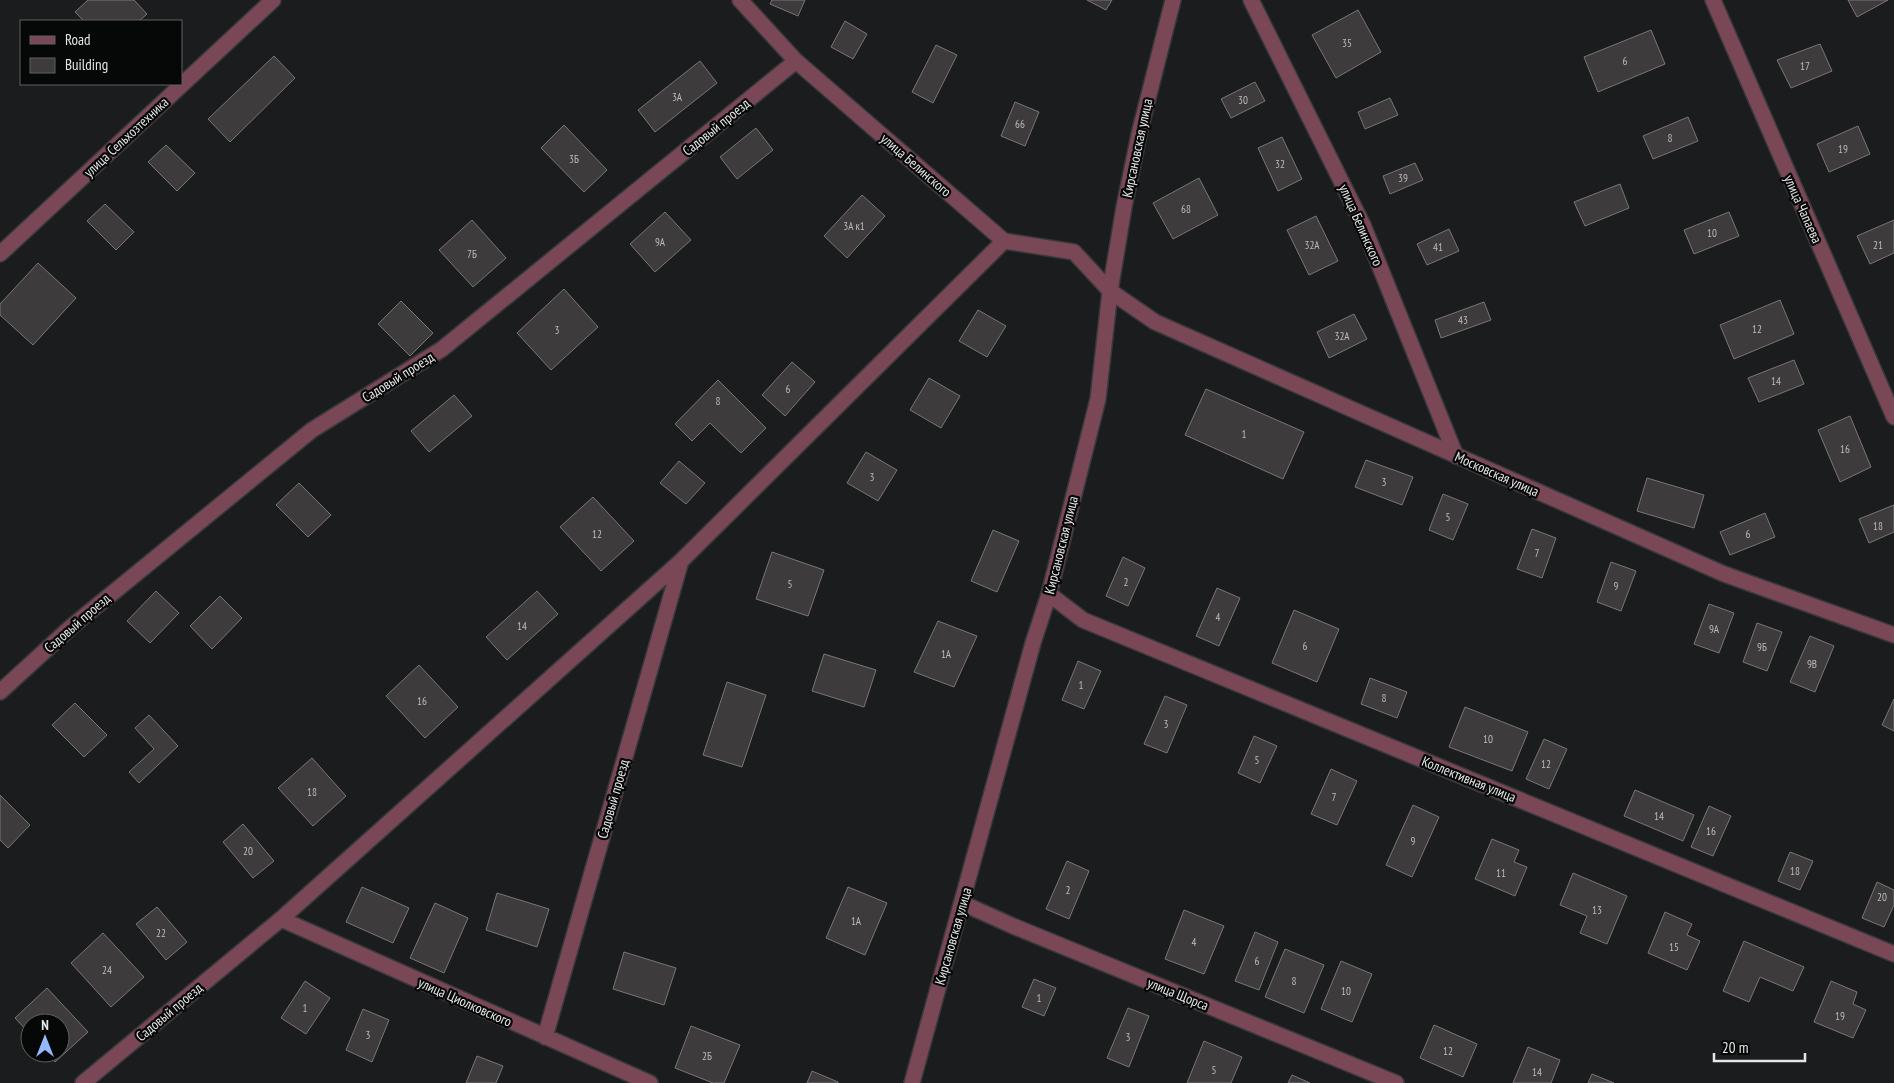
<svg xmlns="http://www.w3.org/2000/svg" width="1894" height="1083" font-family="'PT Sans Narrow',sans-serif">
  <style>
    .building { fill: #3d3b3b; stroke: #797677 }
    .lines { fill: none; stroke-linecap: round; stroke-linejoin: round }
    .street-casing { stroke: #37383a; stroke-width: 18 }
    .street { stroke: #7a4757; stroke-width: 15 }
    .labels { text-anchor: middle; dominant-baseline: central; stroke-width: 4.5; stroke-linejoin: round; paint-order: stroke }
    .number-label { font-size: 11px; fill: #bcbbbd }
    .street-label { font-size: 14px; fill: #e6e6e8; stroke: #060707 }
  </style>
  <rect width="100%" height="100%" fill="#1b1c1e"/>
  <path class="building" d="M88,0H134L147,14L139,21H84L75,12Z
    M772,0H805L798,16L770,4Z
    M1087,0H1112L1106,10Z
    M1848,0H1888L1857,17Z
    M1358,10L1381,52L1336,78L1312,35Z
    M845,21L867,34L853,59L831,47Z
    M1651,30L1665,64L1598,92L1584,57Z
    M1820,44L1832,71L1791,88L1777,60Z
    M936,45L957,55L933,103L912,92Z
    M274,56L295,78L230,142L208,119Z
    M700,61L717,83L655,132L638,110Z
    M1255,82L1265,101L1231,118L1221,99Z
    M1390,98L1398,115L1365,129L1358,112Z
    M1015,102L1039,112L1025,146L1001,136Z
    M1688,117L1698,141L1653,159L1643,136Z
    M564,125L607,170L584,192L541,148Z
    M1858,126L1870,154L1829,172L1817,144Z
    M756,128L773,150L737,179L720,157Z
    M1282,137L1302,179L1278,191L1258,148Z
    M166,145L195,173L177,191L148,162Z
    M1415,163L1423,180L1390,194L1383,176Z
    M1199,178L1218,215L1173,239L1153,203Z
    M1620,184L1629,208L1585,226L1574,202Z
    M862,195L885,216L847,258L824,236Z
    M105,204L134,232L116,250L87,221Z
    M665,212L691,240L655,272L630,244Z
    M1729,212L1739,236L1694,254L1684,230Z
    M1316,216L1338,261L1309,275L1287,230Z
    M472,220L506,258L473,287L439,250Z
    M1894,220V253L1870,264L1857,236Z
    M1449,229L1459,251L1427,265L1417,244Z
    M38,263L76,298L33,345L0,315V304Z
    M564,289L598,327L551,370L517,333Z
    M1780,300L1794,334L1734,359L1720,325Z
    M401,301L433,333L410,356L378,324Z
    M1484,302L1491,320L1441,338L1435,320Z
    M978,310L1006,326L987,357L959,341Z
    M1354,314L1367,339L1329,358L1317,332Z
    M1794,360L1804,384L1759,402L1748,378Z
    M792,362L815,382L785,416L762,395Z
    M929,378L960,396L941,428L910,410Z
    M718,380L766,428L741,453L710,423L692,441L675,424Z
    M1206,389L1304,432L1283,479L1185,435Z
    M454,395L472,416L429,452L411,431Z
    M1850,416L1871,467L1840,482L1818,430Z
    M866,452L897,470L878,501L847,483Z
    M1366,460L1413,477L1402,505L1355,487Z
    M679,461L705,483L686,504L660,483Z
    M1647,478L1704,495L1694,528L1637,511Z
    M299,483L331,515L308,537L276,505Z
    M1443,494L1468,504L1453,540L1429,530Z
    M593,497L634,541L601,571L560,527Z
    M1894,505V532L1869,543L1859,519Z
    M1765,513L1775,537L1730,555L1720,532Z
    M1532,529L1556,538L1542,578L1517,569Z
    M993,530L1019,541L997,592L971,581Z
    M772,552L824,570L808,616L756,599Z
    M1123,557L1145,568L1128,606L1106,596Z
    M1611,562L1636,571L1621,611L1597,602Z
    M1217,588L1240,598L1219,646L1196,636Z
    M156,591L179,613L150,643L127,621Z
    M537,591L558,614L507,660L486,637Z
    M220,596L242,618L212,649L190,626Z
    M1709,604L1734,613L1719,653L1694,644Z
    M1294,610L1339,629L1317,682L1272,663Z
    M938,621L977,636L954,687L914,672Z
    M1757,623L1782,632L1767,671L1743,662Z
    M1810,636L1834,646L1815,692L1790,682Z
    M824,654L876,670L864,707L812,691Z
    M1078,661L1101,671L1084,709L1062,700Z
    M419,665L458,707L425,738L386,696Z
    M1370,678L1407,692L1397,718L1361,704Z
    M727,682L766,695L742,767L703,755Z
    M1165,696L1187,705L1167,753L1144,744Z
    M1894,699V731L1882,725Z
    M75,703L107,735L84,757L52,725Z
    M1465,707L1528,732L1512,771L1449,747Z
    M149,715L178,746L139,783L129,772L154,749L135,728Z
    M1254,736L1277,746L1260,783L1238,773Z
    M1544,739L1567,749L1549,789L1526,779Z
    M312,758L346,796L313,826L278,788Z
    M1331,769L1357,781L1337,825L1311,814Z
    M1635,790L1694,815L1683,841L1624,816Z
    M0,795L30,825L8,848L0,840Z
    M1413,805L1439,817L1412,877L1386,865Z
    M1709,806L1731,816L1713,856L1691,847Z
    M243,824L274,861L253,878L223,842Z
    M1492,839L1519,850L1514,862L1527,867L1515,896L1475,879Z
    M1790,852L1813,861L1800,890L1778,881Z
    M1067,861L1089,871L1069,919L1046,909Z
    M1573,873L1627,896L1607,944L1580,933L1587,916L1560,905Z
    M1877,882L1894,890V905L1884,927L1862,918Z
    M362,887L409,908L393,943L346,922Z
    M848,887L887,903L865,955L826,938Z
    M497,893L549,909L537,947L486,930Z
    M435,903L468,918L444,973L410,958Z
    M157,907L187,942L166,960L136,924Z
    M1184,910L1224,926L1204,974L1165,959Z
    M1665,912L1692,924L1687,935L1700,941L1687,970L1648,953Z
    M1255,932L1278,942L1259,990L1235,981Z
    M103,933L144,977L111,1007L71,963Z
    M1744,941L1804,967L1793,991L1760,977L1749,1002L1723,991Z
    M1285,949L1324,965L1304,1013L1265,997Z
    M624,952L676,968L664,1005L613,989Z
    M1341,961L1372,974L1352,1022L1321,1009Z
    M1034,979L1056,988L1044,1016L1022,1007Z
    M305,981L330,998L306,1034L281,1018Z
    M1831,981L1857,992L1853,1004L1866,1010L1853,1038L1814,1022Z
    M47,988L88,1032L55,1062L47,1053H60V1023H30V1034L15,1018Z
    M1128,1008L1149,1016L1129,1067L1107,1058Z
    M363,1009L389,1020L372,1062L346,1050Z
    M1434,1025L1477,1044L1463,1077L1420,1058Z
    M691,1026L740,1045L724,1083H713L675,1068Z
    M1204,1041L1242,1057L1231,1083H1187Z
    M1528,1047L1560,1060L1551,1083H1513Z
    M477,1056L503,1066L496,1083H466Z
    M812,1071L838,1082V1083H807Z
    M1592,1074L1614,1083H1588Z
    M1292,1075L1310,1083H1288Z"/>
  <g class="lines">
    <defs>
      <path id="street" d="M740,0L796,61L1004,241L1074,252L1110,291L1155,322L1724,574L1894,635
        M1251,0L1363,225L1456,456
        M1713,0L1894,417
        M0,254L273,0
        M1049,594L1083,620L1894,954
        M0,692L71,627L312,430L442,349L796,61
        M962,903L1013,926L1396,1083
        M281,919L650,1083
        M545,1037L681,561
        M83,1083L281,919L681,561L1004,241
        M912,1083L1033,643L1049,594L1098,399L1110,291L1124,207L1140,130L1173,0"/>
    </defs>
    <use href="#street" class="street-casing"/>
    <use href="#street" class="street"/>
  </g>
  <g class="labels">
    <g class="number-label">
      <text x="1347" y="43">35</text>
      <text x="1625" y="61">6</text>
      <text x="1805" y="66">17</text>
      <text x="677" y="97">3А</text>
      <text x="1243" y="100">30</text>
      <text x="1020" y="124">66</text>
      <text x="1670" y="138">8</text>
      <text x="1843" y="149">19</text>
      <text x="574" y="159">3Б</text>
      <text x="1280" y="164">32</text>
      <text x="1403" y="178">39</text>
      <text x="1186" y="209">68</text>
      <text x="854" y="226">3А к1</text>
      <text x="1712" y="233">10</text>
      <text x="660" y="242">9А</text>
      <text x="1312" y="245">32А</text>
      <text x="1878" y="245">21</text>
      <text x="1438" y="247">41</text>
      <text x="472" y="254">7Б</text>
      <text x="1463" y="320">43</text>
      <text x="1757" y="329">12</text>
      <text x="557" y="330">3</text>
      <text x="1342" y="336">32А</text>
      <text x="1776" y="381">14</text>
      <text x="788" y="389">6</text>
      <text x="718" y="401">8</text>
      <text x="1244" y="434">1</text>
      <text x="1845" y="449">16</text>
      <text x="872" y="477">3</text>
      <text x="1384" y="482">3</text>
      <text x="1448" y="517">5</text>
      <text x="1878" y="526">18</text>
      <text x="597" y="534">12</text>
      <text x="1748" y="534">6</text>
      <text x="1537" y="553">7</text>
      <text x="1126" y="582">2</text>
      <text x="790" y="584">5</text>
      <text x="1616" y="586">9</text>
      <text x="1218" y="617">4</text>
      <text x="522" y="626">14</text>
      <text x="1714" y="629">9А</text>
      <text x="1305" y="646">6</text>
      <text x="1762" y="647">9Б</text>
      <text x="946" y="654">1А</text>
      <text x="1812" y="664">9В</text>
      <text x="1081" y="685">1</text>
      <text x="1384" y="698">8</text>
      <text x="422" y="701">16</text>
      <text x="1166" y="724">3</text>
      <text x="1488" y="739">10</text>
      <text x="1257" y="760">5</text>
      <text x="1546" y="764">12</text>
      <text x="312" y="792">18</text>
      <text x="1334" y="797">7</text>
      <text x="1659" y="816">14</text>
      <text x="1711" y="831">16</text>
      <text x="1413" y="841">9</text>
      <text x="248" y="851">20</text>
      <text x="1795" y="871">18</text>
      <text x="1501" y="873">11</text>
      <text x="1068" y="890">2</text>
      <text x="1882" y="897">20</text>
      <text x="1597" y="910">13</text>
      <text x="856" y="921">1А</text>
      <text x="161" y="933">22</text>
      <text x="1194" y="942">4</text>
      <text x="1674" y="947">15</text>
      <text x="1257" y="961">6</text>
      <text x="107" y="970">24</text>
      <text x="1294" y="981">8</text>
      <text x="1346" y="991">10</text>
      <text x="1039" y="998">1</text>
      <text x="305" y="1008">1</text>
      <text x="1840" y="1016">19</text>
      <text x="368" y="1035">3</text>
      <text x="1128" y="1037">3</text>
      <text x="1448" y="1051">12</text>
      <text x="707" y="1056">2Б</text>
      <text x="1214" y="1070">5</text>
      <text x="1537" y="1072">14</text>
    </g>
    <g class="street-label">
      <text transform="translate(716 127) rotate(-39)">Садовый проезд</text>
      <text transform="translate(126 137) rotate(-43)">улица Сельхозтехника</text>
      <text transform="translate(1137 148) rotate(-78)">Кирсановская улица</text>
      <text transform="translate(916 165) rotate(41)">улица Белинского</text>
      <text transform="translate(1803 209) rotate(66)">улица Чапаева</text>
      <text transform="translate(1361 225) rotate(66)">улица Белинского</text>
      <text transform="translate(398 377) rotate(-32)">Садовый проезд</text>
      <text transform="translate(1497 474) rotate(24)">Московская улица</text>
      <text transform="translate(1061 545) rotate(-76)">Кирсановская улица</text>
      <text transform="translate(77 623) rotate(-41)">Садовый проезд</text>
      <text transform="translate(1469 779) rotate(22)">Коллективная улица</text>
      <text transform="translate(613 799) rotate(-74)">Садовый проезд</text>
      <text transform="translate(953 936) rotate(-74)">Кирсановская улица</text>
      <text transform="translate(1178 994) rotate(22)">улица Щорса</text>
      <text transform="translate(465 1002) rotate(24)">улица Циолковского</text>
      <text transform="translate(169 1012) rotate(-40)">Садовый проезд</text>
    </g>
  </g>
  <rect x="20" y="20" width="162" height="65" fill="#060707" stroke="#606061"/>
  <rect x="30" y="36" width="25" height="8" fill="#7a4757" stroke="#606061"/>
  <text x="65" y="45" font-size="15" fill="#e6e6e8">Road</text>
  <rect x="30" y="58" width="25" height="15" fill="#3d3b3b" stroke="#606061"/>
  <text x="65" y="70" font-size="15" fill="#e6e6e8">Building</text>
  <g transform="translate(45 1038)"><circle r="24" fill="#060707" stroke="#606061"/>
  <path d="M0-4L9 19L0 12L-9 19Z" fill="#94b7fd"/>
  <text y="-8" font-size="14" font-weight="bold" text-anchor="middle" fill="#e6e6e8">N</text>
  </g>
  <path d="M1714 1053v8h91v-8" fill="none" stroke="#e6e6e8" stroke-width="2.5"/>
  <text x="1722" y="1053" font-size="15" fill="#e6e6e8" stroke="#060707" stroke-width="4" paint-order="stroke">20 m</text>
</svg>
